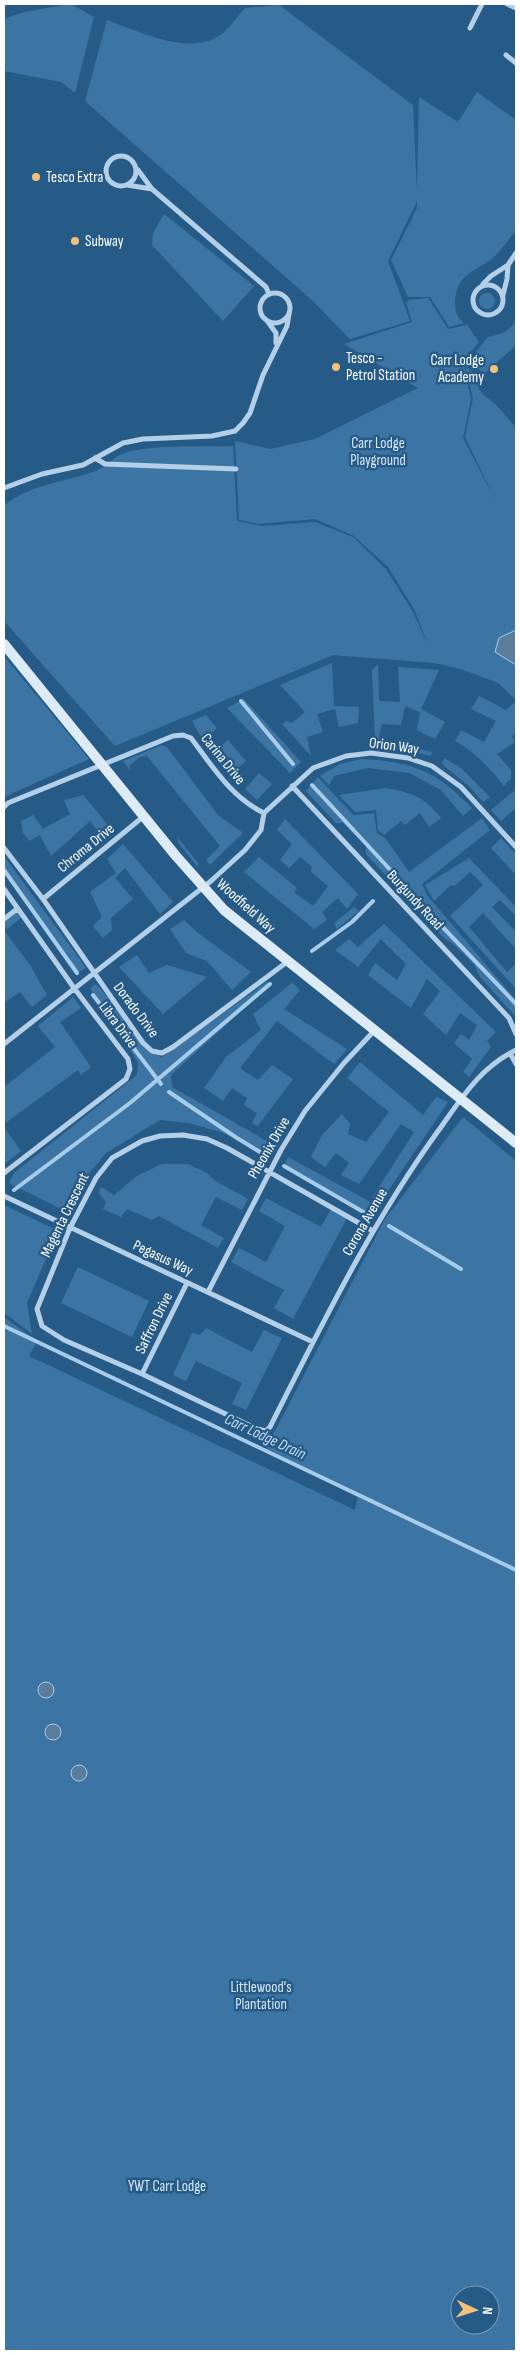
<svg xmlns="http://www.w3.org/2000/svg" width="520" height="2355" font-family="'Sofia Sans Condensed',sans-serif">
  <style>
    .green { fill: #3c75a4; fill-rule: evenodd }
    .water { fill: #597d9b; stroke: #a7cce9 }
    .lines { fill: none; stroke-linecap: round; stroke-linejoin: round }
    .stream { stroke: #a7cce9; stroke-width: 4 }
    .street { stroke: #b3d0e8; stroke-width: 5 }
    .secondary { stroke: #ddebf7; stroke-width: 10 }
    .poi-dot { fill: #f1c278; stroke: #275b87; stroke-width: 2 }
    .labels { text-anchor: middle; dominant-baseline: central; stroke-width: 5; stroke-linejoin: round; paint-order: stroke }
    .poi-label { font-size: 15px; fill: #fff; stroke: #275b87; text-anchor: start }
    .park-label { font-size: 15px; fill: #d7e8f7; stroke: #275b87 }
    .street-label { font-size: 15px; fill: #fff; stroke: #275b87 }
    .water-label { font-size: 16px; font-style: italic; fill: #bfdaf0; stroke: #275b87 }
  </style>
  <rect width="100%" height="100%" fill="#275b87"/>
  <path class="green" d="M71,4L94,17L75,93L61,82L4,71V19L24,12Z
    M279,5L413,105L417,192L419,97L458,122L477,92L516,120V230C510,238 503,247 496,255C478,272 456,271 455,303C455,312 457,317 464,323L449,327L430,297H408L391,260L417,208V201L388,261L410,321L350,339L313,301L85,101L107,20C140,32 190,57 222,34C230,27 238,16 245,8Z
    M164,214L254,286L223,321L152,245L153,233Z
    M479 301a8 8 0 1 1 16 0a8 8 0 1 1-16 0Z
    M428,298L448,329L467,325L479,342L463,362L471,399L463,438L495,499L465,437L473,398L465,366L478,376C477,397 487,395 498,407C504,413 509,420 514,426L516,425V700L498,683L461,669L435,663L333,655L115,746L4,621V505C33,484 60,483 93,472C104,469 112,458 122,454C146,444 205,447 233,446L237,521L261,526L315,522L353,537L386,569L413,612L428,645L415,611L388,567L354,536L315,519L258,524L239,520L235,441L270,449L315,439L418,388L344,344L412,322L406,302H408L407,300Z
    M516,320V345L484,374L469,361L488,337C499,335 511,331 516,320Z
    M4,656L89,759L4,797Z
    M332,663L334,706L359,707L358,723L339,727L335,709L317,714L323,732L307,737L311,756L282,724L287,721L292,723L305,712L280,685Z
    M378,664L379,701L400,702L398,667L439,670L421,709L445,722L435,739L417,730L420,712L405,706L401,725L382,724L379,737L389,744V746L393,742L432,752L431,756L389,747L375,740L372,670Z
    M479,696L506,710L515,702L516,704V733L512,736L515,742L497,754L511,770V778L504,786C489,767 476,753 455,741L461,730L484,742L496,721L471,709Z
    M244,699L301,762L290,773L227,708Z
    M206,715L217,728L203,740L192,721Z
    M228,740L246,761L232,773L214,752Z
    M162,745L167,747L218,815L243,833L210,865L206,860L220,846L147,756L140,757L130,765V770L123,761Z
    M444,758L461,768L490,797L483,802L471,788L442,764Z
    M361,759C413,762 435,770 472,808L463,816L441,790L409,773L368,768L334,776L329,785L320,776L340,764Z
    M259,773L272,784L257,800L245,789Z
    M318,777L353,815L374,813L377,833L386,839L409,872L482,818L490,830L422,884L427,895L516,1000V1017L480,977L474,964L452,943L445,939L366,854V846L343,823H336L306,791Z
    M386,788C413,793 423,796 441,818L429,827L420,813L405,825L401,821L384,835L378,830L376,810L355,812L339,795Z
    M516,789V808L501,821L491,810Z
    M83,795L113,831L103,838L90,821L51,856L40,835L29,841L23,833L21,821L33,815L43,829L70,814L64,800Z
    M285,819L358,894L347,909L338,898L322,912L327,920L314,929L244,872L259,857L296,887L295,893L312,905L315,904L328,886L311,872L312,867L300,857L289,868L280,860L292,844L277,830Z
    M178,838L199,864L197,866L178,842Z
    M501,838L516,854V875L491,848Z
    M123,844L173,902L160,914L125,868L115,878L133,899L111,918L112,930L103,938L93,926L102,917L90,892L116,873L107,859Z
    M4,856L86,968L77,973L4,870Z
    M469,858L516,907V916L500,900L492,907L516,932V949L483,913L469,927L507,972L516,964V989L450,916L483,885L470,872L454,886L451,885L434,901L425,885Z
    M354,907L359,911L337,929L334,923Z
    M17,911L22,917L6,930L4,921Z
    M184,920L198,933L251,972L232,990L207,961L186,953L170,929Z
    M384,924L496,1032L487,1041L491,1047L469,1077L463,1072L472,1059L454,1043L461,1034L469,1040L477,1025L460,1013L446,1035L423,1014L440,991L427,979L411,1008L368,975L375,963L397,980L406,964L381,939L358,967L335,950L349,939L358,947Z
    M4,930L30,965L47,995L32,1007L20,992L4,1003Z
    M137,955L149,973L167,965L207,977L163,1014L119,967Z
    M267,982L272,983L171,1075L172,1087L274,1145L268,1155L221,1132L189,1123L160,1120L106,1153L86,1177L65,1211L9,1183L14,1173L137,1075L138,1062L90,988L96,984L161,1058Z
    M292,983L300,990L284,1009L347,1049L334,1064L277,1021L240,1068L258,1080L272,1065L293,1079L258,1126L252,1123L257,1113L244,1105L247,1098L232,1088L223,1101L204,1088L226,1057L261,1030L253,1014Z
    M73,997L81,1008L60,1022L91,1067L81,1075L78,1070L4,1124V1087L55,1047L38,1026Z
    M360,1062L423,1115L436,1097L448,1102L380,1203L372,1198L414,1132L401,1124L359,1184L341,1175L349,1163L336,1153L325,1167L311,1157L322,1135L342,1114L350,1124L348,1134L366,1142L389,1112L347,1078Z
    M463,1117L516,1161V2351H4V1317L37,1341L29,1356L355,1510L358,1495L266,1448L385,1219ZM460,2295H490V2325H460Z
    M4,1127L21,1151L6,1163L4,1160Z
    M288,1157L376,1205L369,1215L284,1166Z
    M162,1164H188L207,1173L214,1180L248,1199L242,1210L216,1197L201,1225L224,1238L218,1248L159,1216L152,1220L127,1209L121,1217L103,1209L106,1203L99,1193L101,1187L114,1195L137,1176Z
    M266,1198L321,1227L331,1209L347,1218L293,1319L274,1308L284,1290L231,1262L239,1248L266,1262L285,1226L259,1211Z
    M4,1205L58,1231L27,1303L32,1334L4,1313Z
    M78,1267L149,1301L132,1337L61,1303Z
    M206,1328L252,1352L264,1330L282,1338L246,1410L232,1404L242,1383L196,1361L186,1381L173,1375L192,1333L200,1335Z"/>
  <path class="water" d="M516,630V665L495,652L499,638Z
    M38 1690a8 8 0 1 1 16 0a8 8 0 1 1-16 0Z
    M45 1732a8 8 0 1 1 16 0a8 8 0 1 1-16 0Z
    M71 1773a8 8 0 1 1 16 0a8 8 0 1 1-16 0Z"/>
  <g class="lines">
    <path class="stream" d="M241,701L293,764
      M312,785L395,875
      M4,870L77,973
      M413,896L516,1004
      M312,951L352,922L373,901
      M93,995L161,1084
      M169,1092L237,1138L268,1157
      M284,1166L372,1217
      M14,1190L130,1103L270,984
      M389,1226L461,1269
      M4,1326L516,1570"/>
    <path class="street" d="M507,4L516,8
      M470,28L482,4
      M506,55L516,63
      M106 171a15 15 0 1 1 30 0a15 15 0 1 1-30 0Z
      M127,185L152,189L138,170
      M152,189L266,287L269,294
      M508,265L516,253
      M483,284L491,276L508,265L507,279L503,295
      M473 300a15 15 0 1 1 30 0a15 15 0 1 1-30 0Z
      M260 308a15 15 0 1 1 30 0a15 15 0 1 1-30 0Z
      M268,322L276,333V343
      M95,458L105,464L236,469
      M4,488L42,474L83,465L123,443L143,439L212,436L235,431L243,423L250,413L263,375L287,326L289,314
      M292,786L509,1018L516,1034
      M4,807L8,803L173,736L183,735L191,738C213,767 231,797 264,813
      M4,848L43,899L143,1043L152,1051L162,1053L173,1047L287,962
      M4,889L74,988L128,1059L130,1069L126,1079L4,1173
      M43,899L144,816
      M4,919L17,909
      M4,1044L211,881L245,850L261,830L264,813L313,768L346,756L371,753L408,758L432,766L461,787L516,847
      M510,1053L516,1064
      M4,1196L313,1342
      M373,1231L227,1148L207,1139L183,1135L160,1136L142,1141L112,1158L96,1178L70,1228L37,1309L42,1326L64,1340L142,1374L257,1429L266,1431L270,1427C322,1324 373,1220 441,1127C463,1096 481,1067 516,1050
      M208,1292L281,1150L305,1111L344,1063L374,1031
      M142,1374L187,1283"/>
    <path class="secondary" d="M4,644L176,856L224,910L516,1143"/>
  </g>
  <g class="poi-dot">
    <circle cx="36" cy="177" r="5"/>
    <circle cx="75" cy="241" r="5"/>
    <circle cx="336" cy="367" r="5"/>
    <circle cx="494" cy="369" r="5"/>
  </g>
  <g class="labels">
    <g class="poi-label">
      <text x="46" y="177">Tesco Extra</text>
      <text x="85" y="241">Subway</text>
      <text x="346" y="358">Tesco -<tspan x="346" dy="17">Petrol Station</tspan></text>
      <text x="484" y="360" text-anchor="end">Carr Lodge<tspan x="484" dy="17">Academy</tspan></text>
    </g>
    <g class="park-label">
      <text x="378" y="443">Carr Lodge<tspan x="378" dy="17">Playground</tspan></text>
      <text x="261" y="1987">Littlewood's<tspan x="261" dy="17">Plantation</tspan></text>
      <text x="167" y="2186">YWT Carr Lodge</text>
    </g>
    <g class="street-label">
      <text transform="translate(394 746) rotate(8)">Orion Way</text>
      <text transform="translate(223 759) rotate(51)">Carina Drive</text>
      <text transform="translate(86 848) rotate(-39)">Chroma Drive</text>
      <text transform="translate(415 900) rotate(47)">Burgundy Road</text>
      <text transform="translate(246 906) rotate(42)">Woodfield Way</text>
      <text transform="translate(136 1010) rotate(53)">Dorado Drive</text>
      <text transform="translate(118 1025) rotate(53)">Libra Drive</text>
      <text transform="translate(269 1148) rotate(-60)">Pheonix Drive</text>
      <text transform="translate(65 1215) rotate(-64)">Magenta Crescent</text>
      <text transform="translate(365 1222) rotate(-60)">Corona Avenue</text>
      <text transform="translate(163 1258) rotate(25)">Pegasus Way</text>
      <text transform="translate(154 1323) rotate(-64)">Saffron Drive</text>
    </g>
    <g class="water-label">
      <text transform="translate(265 1437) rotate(25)">Carr Lodge Drain</text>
    </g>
  </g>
  <rect width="520" height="2355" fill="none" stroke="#ffffff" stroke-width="10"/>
  <g transform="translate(475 2310) rotate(94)"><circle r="24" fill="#275b87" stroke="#7d9db7"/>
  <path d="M0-4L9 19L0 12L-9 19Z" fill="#f1c278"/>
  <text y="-8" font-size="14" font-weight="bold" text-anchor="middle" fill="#ffffff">N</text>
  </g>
</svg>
